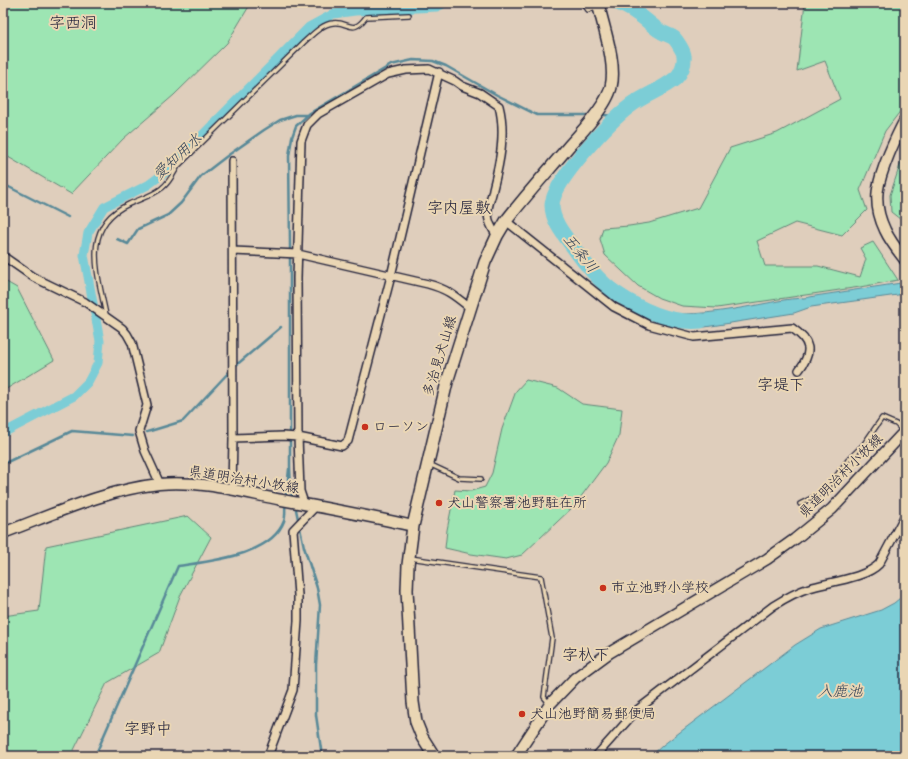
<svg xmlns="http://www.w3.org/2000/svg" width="908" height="759" font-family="Kalam,'Klee One',sans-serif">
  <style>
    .green { fill: #9de5b3; stroke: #608477 }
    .water { fill: #7ccdd6; stroke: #588998 }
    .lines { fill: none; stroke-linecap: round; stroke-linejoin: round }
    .stream { stroke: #588998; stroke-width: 2.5 }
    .canal { stroke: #7ccdd6; stroke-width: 9 }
    .river { stroke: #7ccdd6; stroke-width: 15 }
    .lane-casing { stroke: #22223b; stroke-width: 6 }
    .street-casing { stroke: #22223b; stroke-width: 10 }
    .secondary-casing { stroke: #22223b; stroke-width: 13 }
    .primary-casing { stroke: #22223b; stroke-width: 14 }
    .lane { stroke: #ead6b4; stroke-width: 3.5 }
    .street { stroke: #ead6b4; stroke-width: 7 }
    .secondary { stroke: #ead6b4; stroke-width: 10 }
    .primary { stroke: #ead6b4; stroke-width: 11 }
    .poi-dot { fill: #c8321e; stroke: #ead6b4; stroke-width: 1.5 }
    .labels { text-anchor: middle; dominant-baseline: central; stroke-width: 4; stroke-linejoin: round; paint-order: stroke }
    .street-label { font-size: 14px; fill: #22223b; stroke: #ead6b4 }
    .poi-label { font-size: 14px; fill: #22223b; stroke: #ead6b4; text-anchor: start }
    .water-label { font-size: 15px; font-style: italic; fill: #34445a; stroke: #ead6b4 }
    .quarter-label { font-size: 16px; fill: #22223b; stroke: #ead6b4 }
  </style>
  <rect width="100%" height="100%" fill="#dfcebc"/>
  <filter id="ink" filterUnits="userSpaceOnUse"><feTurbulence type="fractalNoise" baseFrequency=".025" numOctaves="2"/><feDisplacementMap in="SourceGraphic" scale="8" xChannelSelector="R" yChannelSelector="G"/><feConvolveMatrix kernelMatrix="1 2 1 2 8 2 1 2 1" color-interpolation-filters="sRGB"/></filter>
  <g filter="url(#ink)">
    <path class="green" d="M3,3H251L227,43L174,95L123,139L71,194L3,154Z
      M805,3H905V105L885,131L860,190L867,210L842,235L795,223L757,241L765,266H818L860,277L866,259L860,248L873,242L898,280L860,287L717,308L682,306L659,298L638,286L605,255L600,239L603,228L629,226L649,223L698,208L730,148L777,133L840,99L825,61L797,71Z
      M905,150V223L891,212L890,195Z
      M3,280L17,288L54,360L3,391Z
      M526,380L558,388L582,404L622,409L619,435L606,463L574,506L522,555L506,559L471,554L445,548L447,530L455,490L471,491L485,487L492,473L502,429L516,391Z
      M188,516L211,537L180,596L159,653L107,683L71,756H3V616L39,611L46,546Z"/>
    <path class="water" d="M901,283H905V294L811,307L794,313L705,327H680L682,314C716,314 750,306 784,300C794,298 804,299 815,296Z
      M905,594V756H651L663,745L766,667L795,645L821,629L881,610L894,603Z"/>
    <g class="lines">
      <path class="stream" d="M603,115L618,116
        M3,184L68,217
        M117,239L128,244L138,229L168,215L181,203L201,176L227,156L264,130L280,120L296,115H308
        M234,367L281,327
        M147,432L183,421L230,371
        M3,464L72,431L133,436
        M286,498L289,469
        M293,500L291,490L290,467V244L289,156L292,137L296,126L310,113L391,65L413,60L433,61L446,66L497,95L537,115H589
        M295,505L304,547L317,588L320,605L316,665V715L322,756
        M95,756L178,566C210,561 271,556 284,521C286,516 285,508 285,503"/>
      <path class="canal" d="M3,433L74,396L88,382L98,363L100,341L84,255L88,233L104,207L148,185L167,171L309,27L333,14L355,11L437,7L445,3"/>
      <path class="river" d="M618,3C624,6 631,9 636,13C645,18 652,26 660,31C664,34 670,35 674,38C677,41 684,52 684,56C685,64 681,73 676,78C662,90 644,95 630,106C610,121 553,181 552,205C552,221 564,235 573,247C584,263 601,283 616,293C641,310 670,324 701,321"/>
      <defs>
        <path id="lane" d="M583,3L588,10L598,6
          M106,315C98,274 80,226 129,204C140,199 152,196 162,188C169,183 174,173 178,166L304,42C312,35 322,24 333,23C349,21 352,36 366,17L409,15
          M429,464L459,478L481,479
          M800,504L818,495L829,486L848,460L864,444L882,418L896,424L904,432
          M410,558L541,577L552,638L544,697L549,703"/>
        <path id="street" d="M506,221L614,307L649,325L694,337L792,328C811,341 813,352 799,370
          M233,251L298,254L428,284C447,289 455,296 470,308
          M3,256L33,277L85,302L122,328L127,334L132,343L147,405L139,431L145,451L160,484
          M233,438L283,436L298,437L342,446L348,441L391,276L439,72
          M232,489L233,438L232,161
          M304,503L300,491L298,437L297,278L301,141L307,125L318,114L388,74L406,70L429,69L455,81L462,86L480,93L499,106C506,133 500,162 493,189C492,197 487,206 488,213C488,222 492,229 497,236
          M268,756L293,690L298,621V595L293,530L316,506
          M596,756L637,710L773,606C784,599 796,592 809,588C828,582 866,578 879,564L905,515"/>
        <path id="secondary" d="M905,120C899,131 894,142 889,154C878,181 871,201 885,230C890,241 898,251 905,260
          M3,533C54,514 105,490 159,484C201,480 241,492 282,500C326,508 370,516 413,526
          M516,756L550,704L575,678L609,653L767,559L795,539L832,509L905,431"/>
        <path id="primary" d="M434,756L422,737L416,722L413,702L407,590L408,565L413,526L447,382L485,262L497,236L506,221C526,195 548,171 569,146C582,132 607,105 611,87C617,63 603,27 598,3"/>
      </defs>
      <use href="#lane" class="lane-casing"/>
      <use href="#street" class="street-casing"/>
      <use href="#secondary" class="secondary-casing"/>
      <use href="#primary" class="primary-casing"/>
      <use href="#lane" class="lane"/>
      <use href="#street" class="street"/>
      <use href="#secondary" class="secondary"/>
      <use href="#primary" class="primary"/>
    </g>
  </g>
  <g class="poi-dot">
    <circle cx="365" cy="427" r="4"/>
    <circle cx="439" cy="503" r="4"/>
    <circle cx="603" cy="588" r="4"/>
    <circle cx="522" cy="714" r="4"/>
  </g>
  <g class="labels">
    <g class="street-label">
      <text transform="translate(440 356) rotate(-73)">多治見犬山線</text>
      <text transform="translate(841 476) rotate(-45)">県道明治村小牧線</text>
      <text transform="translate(244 480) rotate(9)">県道明治村小牧線</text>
    </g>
    <g class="poi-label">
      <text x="373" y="427">ローソン</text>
      <text x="447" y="503">犬山警察署池野駐在所</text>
      <text x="611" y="588">市立池野小学校</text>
      <text x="530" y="714">犬山池野簡易郵便局</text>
    </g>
    <g class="water-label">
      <text transform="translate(178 157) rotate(-43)">愛知用水</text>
      <text transform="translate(580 254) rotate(51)">五条川</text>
      <text x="840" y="692">入鹿池</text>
    </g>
    <g class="quarter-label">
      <text x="73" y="23">字西洞</text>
      <text x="459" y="208">字内屋敷</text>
      <text x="781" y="385">字堤下</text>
      <text x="586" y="655">字杁下</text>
      <text x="148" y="729">字野中</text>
    </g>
  </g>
  <rect width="908" height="759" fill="none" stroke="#ead6b4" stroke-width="16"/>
  <rect x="8" y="8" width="892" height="743" fill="none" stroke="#22223b" stroke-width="1.5" filter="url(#ink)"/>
</svg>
